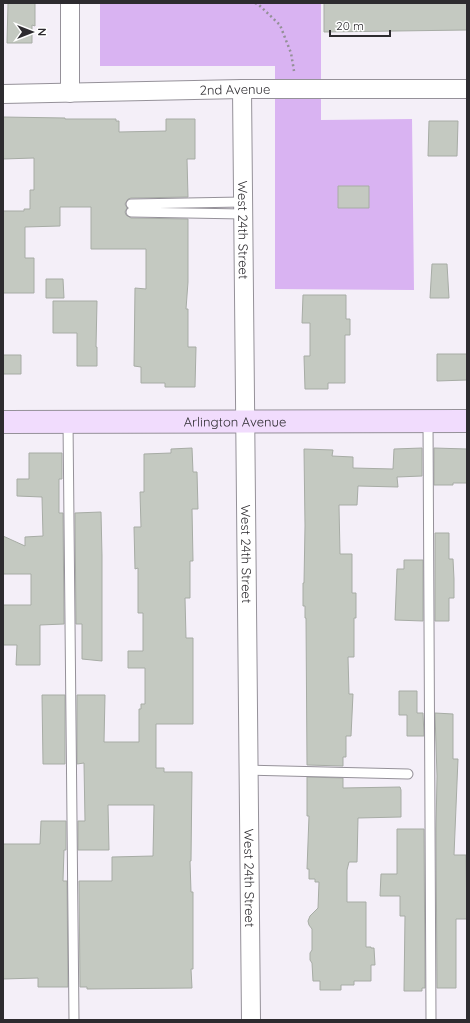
<svg xmlns="http://www.w3.org/2000/svg" width="470" height="1023" font-family="Quicksand,sans-serif">
  <style>
    .green { fill: #d9b3f2 }
    .building { fill: #c4c9c1; stroke: #a7aca5 }
    .lines { fill: none; stroke-linecap: round; stroke-linejoin: round }
    .lane-casing { stroke: #959199; stroke-width: 11 }
    .street-casing { stroke: #959199; stroke-width: 20 }
    .secondary-casing { stroke: #959199; stroke-width: 24 }
    .path { stroke: #939096; stroke-width: 2.5; stroke-dasharray: 2 3; stroke-linecap: butt }
    .lane { stroke: #fff; stroke-width: 9 }
    .street { stroke: #fff; stroke-width: 18 }
    .secondary { stroke: #f1dcfd; stroke-width: 22 }
    .labels { text-anchor: middle; dominant-baseline: central; stroke-width: 4; stroke-linejoin: round; paint-order: stroke }
    .street-label { font-size: 13px; fill: #2d2b2f; stroke: #fff }
  </style>
  <rect width="100%" height="100%" fill="#f4eff8"/>
  <path class="green" d="M100,3H321V120L412,119L414,290L275,289V66H100Z"/>
  <path class="building" d="M8,3H35V26L32,25V43H7Z
    M324,3H467V30L324,32Z
    M3,117L65,118V119H116V121H119V132L166,131V119H195V159H187L188,197L131,198L128,199L125,204L127,208L125,212L126,215L131,218L188,219V282L186,309H188V347H196L195,387H165V383H141V367L134,366L135,288L146,289V249H91V207H60V226L25,227V258H34V293H3V211H24V209H30V190H34V158L3,159Z
    M429,121H458L457,156H428Z
    M338,186H369V208H338Z
    M432,264H447L449,298H430Z
    M46,279H63L64,298H46Z
    M303,295H346V319H350V335H345V383H328V389H305L304,356H310V323H302Z
    M53,301H97L96,347H97V366H77V333H53Z
    M437,354H467V380L437,381Z
    M3,355H21V374H3Z
    M192,448L193,472H197L198,509H192L193,561H190V598H185L186,638H193V724H156V768H164V772H192L191,861H190L191,892H193V969H191L192,988L87,989V987H80L79,881H112V857L153,856L154,805H108L109,850H78V821H85L84,763L77,764V695H105L104,742H139V709H141V704H145V668H128V651H143V613H138V568L135,569L134,527H141L140,492H144V454L171,453V449Z
    M422,448V476L397,477L398,487L358,486L357,505H339L340,554H352V593H356V618H354V657H348L349,694H353L351,736H346V757H343V766L307,765L306,618H305V606H303V583H304L305,526L304,449L333,450L332,456L353,457V468L393,469L394,449Z
    M434,448L467,449V483H453V485H434Z
    M29,453H62V479H59V513H63L64,624L40,625V665H16L17,645H3V605H31V574H3V536L25,546V537L43,536L42,497L17,496V479H29Z
    M101,512L102,556V661L82,659V624H76L75,513Z
    M435,533H449V559H453L454,579V598H449V621H435Z
    M404,560H423V621L395,620L397,569H404Z
    M399,691H417V713H423L424,736H407V715H399Z
    M42,695H65V764H43Z
    M435,713L453,714V759H458L454,855H466L467,919H456V988H437L436,829L437,776Z
    M307,777L343,778V788L400,787L401,790V817L358,818L357,862H349L347,870V902H366V947H371V948H374L375,965H371V981H354V985H341V990H320V981H313L312,963L310,960V953L312,950V929L309,925L308,921L310,916L318,908L319,882H315V879H309V869H307L309,816H307Z
    M41,821H66V850H64L63,881H67L68,987H38V978L3,979V844H40Z
    M397,829H424L425,988H422V991H404L405,916H400V896H380L381,874H397Z"/>
  <g class="lines">
    <defs>
      <path id="lane" d="M131,204L242,202
        M131,212L243,214
        M428,421L431,1020
        M68,422L74,1020
        M248,770L408,774"/>
      <g id="street">
        <path d="M70,3V93"/>
        <path id="s1" d="M242,89L251,1020"/>
        <path id="s2" d="M3,94L242,89H467"/>
      </g>
      <g id="secondary">
        <path id="s3" d="M3,422L467,421"/>
      </g>
    </defs>
    <use href="#lane" class="lane-casing"/>
    <use href="#street" class="street-casing"/>
    <use href="#secondary" class="secondary-casing"/>
    <path class="path" d="M255,3L259,5L280,25L291,53L294,71"/>
    <use href="#lane" class="lane"/>
    <use href="#street" class="street"/>
    <use href="#secondary" class="secondary"/>
  </g>
  <g class="labels">
    <g class="street-label">
      <text stroke="none"><textPath href="#s2" startOffset="232">2nd Avenue</textPath></text>
      <text stroke="none"><textPath href="#s1" startOffset="141">West 24th Street</textPath></text>
      <text stroke="none"><textPath href="#s3" startOffset="232">Arlington Avenue</textPath></text>
      <text stroke="none"><textPath href="#s1" startOffset="465">West 24th Street</textPath></text>
      <text stroke="none"><textPath href="#s1" startOffset="789">West 24th Street</textPath></text>
    </g>
  </g>
  <rect width="470" height="1023" fill="none" stroke="#2d2b2f" stroke-width="8"/>
  <g transform="translate(32 32) rotate(90)" stroke="#ffffff" stroke-width="3" paint-order="stroke">
  <path d="M0-3L7 15L0 10L-7 15Z" fill="#2d2b2f"/>
  <text y="-6" font-size="11" font-weight="bold" text-anchor="middle" fill="#2d2b2f">N</text>
  </g>
  <path d="M330 30v6h60v-6" fill="none" stroke="#2d2b2f" stroke-width="2"/>
  <text x="336" y="30" font-size="12" fill="#2d2b2f" stroke="#ffffff" stroke-width="3" paint-order="stroke">20 m</text>
</svg>
